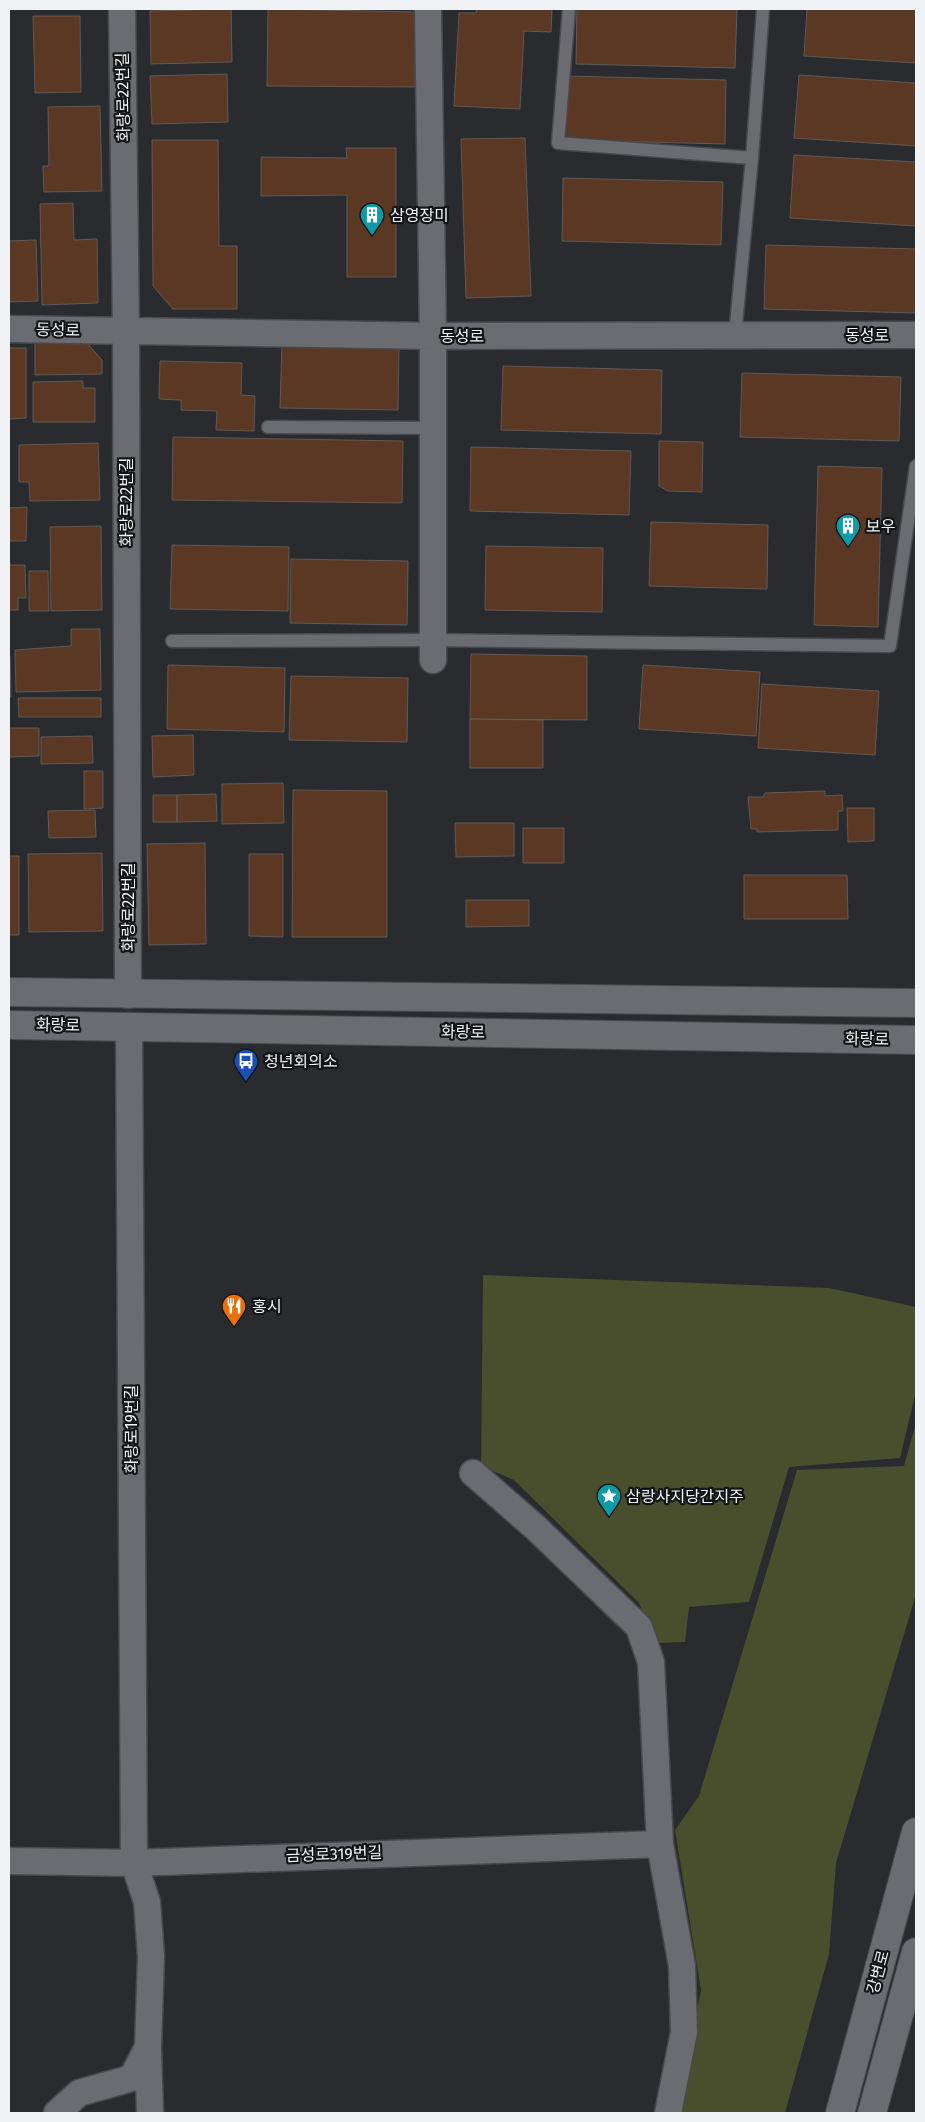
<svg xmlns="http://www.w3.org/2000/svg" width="925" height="2122" font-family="'Fira Sans','Noto Sans KR',sans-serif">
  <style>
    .green { fill: #494f2d }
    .building { fill: #5b3823; stroke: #5e5a57 }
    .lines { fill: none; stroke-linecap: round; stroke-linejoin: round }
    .lane-casing { stroke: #48494c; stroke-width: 15 }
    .street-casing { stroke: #48494c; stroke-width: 29 }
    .secondary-casing { stroke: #48494c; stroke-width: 30 }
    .lane { stroke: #6a6c71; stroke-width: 12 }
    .street { stroke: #6a6c71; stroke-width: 26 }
    .secondary { stroke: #6a6c71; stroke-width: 28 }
    .labels { text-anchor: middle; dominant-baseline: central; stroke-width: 4.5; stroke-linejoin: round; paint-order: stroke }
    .street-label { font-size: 16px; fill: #f1f2f5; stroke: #131415 }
    .poi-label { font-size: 16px; fill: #f1f2f5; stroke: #131415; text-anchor: start }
  </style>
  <rect width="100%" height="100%" fill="#292b2f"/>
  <path class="green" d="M483,1275L829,1288L916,1307V1391L900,1458L789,1467L749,1602L689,1607L685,1642L657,1643L639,1603L514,1480L481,1466Z
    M916,1423V1594L836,1863L829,1954L785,2113H678L701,1990L675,1830L699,1796L797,1470L904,1466Z"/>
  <path class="building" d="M231,9L232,62L151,64L150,11Z
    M268,9L415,12V87L267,86Z
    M477,9H552L551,32L524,31L520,109L454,106L459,13H476Z
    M577,9H737L735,68L576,64Z
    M807,9H916V63L804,56Z
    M33,16H80L81,92L35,93Z
    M227,74L228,122L152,124L150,76Z
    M799,75L916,83V146L794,138Z
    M567,76L726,80L725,144L565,140Z
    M100,106L102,191L44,192L43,166H49L48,107Z
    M525,138L531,296L466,298L461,139Z
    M152,140H218L219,246H237V309H173L153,286Z
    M346,148H396V277H347V195L261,196V157L347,158Z
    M794,155L916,162V226L790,218Z
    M563,178L723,182L721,245L562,241Z
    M73,203L74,240L97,239L98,303L42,305L40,204Z
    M36,240L38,301L9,302V241Z
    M766,245L916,249V313L764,309Z
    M86,342L102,360V374L35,375V343Z
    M282,344L399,346L398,410L280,408Z
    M9,348H26V418L9,419Z
    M160,361L242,363L241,395L255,396L254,431L216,430L217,411L181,410V400L159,399Z
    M503,366L662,370L661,434L501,430Z
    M742,373L901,377L899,441L740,437Z
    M83,381V388H95V422H33V382Z
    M173,437L403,441L402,503L172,500Z
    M659,441L703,442L702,492L668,491L659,486Z
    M98,443L100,500L30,501L29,482H19V445Z
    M471,447L631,451L629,515L470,511Z
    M818,466L882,468L878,627L814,625Z
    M27,507L26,541H9V508Z
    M651,522L768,525L767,589L649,586Z
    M101,526L102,610L51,611L50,527Z
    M172,545L289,547L288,611L170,609Z
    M486,546L603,548L602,612L485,610Z
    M9,553L10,565H25L26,598H18V610H9Z
    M291,559L408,561L407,625L290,623Z
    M29,571H48L49,611H29Z
    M71,629H100L101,690L16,692L15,650L71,646Z
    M471,654L587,656V720L470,719Z
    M9,656H10L11,697H9Z
    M168,665L285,668L284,732L167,729Z
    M643,665L760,672L756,736L639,729Z
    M291,676L408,678L407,742L289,740Z
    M762,684L879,691L875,755L758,748Z
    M18,698H101V717H19Z
    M470,719L543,720V768H470Z
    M9,728H39V756L9,757Z
    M193,735L194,775L153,777L152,736Z
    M92,736L93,763L41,764V737Z
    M84,771H103V808L84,809Z
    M283,783L284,823L222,824V784Z
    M293,790L387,791V937H292Z
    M825,791V796L842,795L843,811H838V830L757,832V829H751L748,797H763L765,793Z
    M216,794L217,821L177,822V795Z
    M153,795H177V822H153Z
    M847,808H874V841L848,842Z
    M95,810L96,837L49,838L48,811Z
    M455,823H514V856L456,857Z
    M523,828H564V863H523Z
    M205,843L206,944L149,945L147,844Z
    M102,853L103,931L29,932L28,854Z
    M249,854H283V937L249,936Z
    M9,856H19V935H9Z
    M744,875H847L848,919H744Z
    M466,900H529V926L466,927Z"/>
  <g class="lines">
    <defs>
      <path id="lane" d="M569,9L558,143L752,158
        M735,335L752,158L763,9
        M268,427L433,428
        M172,641L433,640L890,646L916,466"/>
      <path id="street" d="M122,9L126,332L128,995
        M428,9L433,336V660
        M9,329L433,336L916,335
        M473,1473L536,1528L639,1627L651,1662L660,1844L682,1966L684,2032L668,2113
        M9,1861L134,1863L660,1844
        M148,2048L150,2113
        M57,2113L79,2093L132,2078L148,2047L151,1956L147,1902L134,1863L129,1026"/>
      <path id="secondary" d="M9,992L916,1003
        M9,1025L916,1040
        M840,2113L916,1832
        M872,2113L916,1952"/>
    </defs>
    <use href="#lane" class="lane-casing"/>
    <use href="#street" class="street-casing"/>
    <use href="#secondary" class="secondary-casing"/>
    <use href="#lane" class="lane"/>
    <use href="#street" class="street"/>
    <use href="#secondary" class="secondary"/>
  </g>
  <defs>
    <symbol id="building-pin" viewBox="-11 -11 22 30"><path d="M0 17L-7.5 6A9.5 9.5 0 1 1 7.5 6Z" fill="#0f9aa8" stroke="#131415"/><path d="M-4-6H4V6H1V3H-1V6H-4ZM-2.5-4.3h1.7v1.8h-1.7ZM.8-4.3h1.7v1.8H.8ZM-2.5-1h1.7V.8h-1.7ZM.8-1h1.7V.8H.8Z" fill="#fff"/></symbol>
    <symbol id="bus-pin" viewBox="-11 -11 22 30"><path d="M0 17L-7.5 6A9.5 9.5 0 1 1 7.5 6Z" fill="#1a4fb4" stroke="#131415"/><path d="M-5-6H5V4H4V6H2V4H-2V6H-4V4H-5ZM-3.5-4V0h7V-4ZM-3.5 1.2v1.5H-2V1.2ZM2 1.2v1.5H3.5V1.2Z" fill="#fff"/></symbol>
    <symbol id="restaurant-pin" viewBox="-11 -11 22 30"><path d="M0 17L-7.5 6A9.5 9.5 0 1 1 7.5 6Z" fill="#e8710a" stroke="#131415"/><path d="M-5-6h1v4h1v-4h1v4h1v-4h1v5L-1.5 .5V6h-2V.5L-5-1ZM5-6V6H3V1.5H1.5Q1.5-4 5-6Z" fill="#fff"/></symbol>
    <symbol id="sight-pin" viewBox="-11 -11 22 30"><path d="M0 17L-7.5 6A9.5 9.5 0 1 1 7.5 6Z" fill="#0f9aa8" stroke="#131415"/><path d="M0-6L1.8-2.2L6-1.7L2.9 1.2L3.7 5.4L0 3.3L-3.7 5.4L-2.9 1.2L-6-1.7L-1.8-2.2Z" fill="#fff"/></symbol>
  </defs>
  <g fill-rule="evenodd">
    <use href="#building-pin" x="358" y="201" width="28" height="38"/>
    <use href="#building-pin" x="834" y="512" width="28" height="38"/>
    <use href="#bus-pin" x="232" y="1047" width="28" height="38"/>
    <use href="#restaurant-pin" x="220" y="1292" width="28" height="38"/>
    <use href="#sight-pin" x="595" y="1482" width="28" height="38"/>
  </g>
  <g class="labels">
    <g class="street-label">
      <text transform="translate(123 97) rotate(-91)">화랑로22번길</text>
      <text transform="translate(58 330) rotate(1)">동성로</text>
      <text x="867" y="335">동성로</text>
      <text x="462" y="336">동성로</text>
      <text transform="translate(126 502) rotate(-90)">화랑로22번길</text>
      <text transform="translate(128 907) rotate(-90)">화랑로22번길</text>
      <text transform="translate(58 1025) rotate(1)">화랑로</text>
      <text transform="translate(463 1032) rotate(1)">화랑로</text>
      <text transform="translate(867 1039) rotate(1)">화랑로</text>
      <text transform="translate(131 1429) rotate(-90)">화랑로19번길</text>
      <text transform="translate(334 1854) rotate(-2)">금성로319번길</text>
      <text transform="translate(878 1972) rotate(-75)">강변로</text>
    </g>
    <g class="poi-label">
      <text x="390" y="215">삼영장미</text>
      <text x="866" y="526">보우</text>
      <text x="264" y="1061">청년회의소</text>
      <text x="252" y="1306">홍시</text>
      <text x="626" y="1496">삼랑사지당간지주</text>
    </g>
  </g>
  <rect width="925" height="2122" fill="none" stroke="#f1f2f5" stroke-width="20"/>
</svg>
